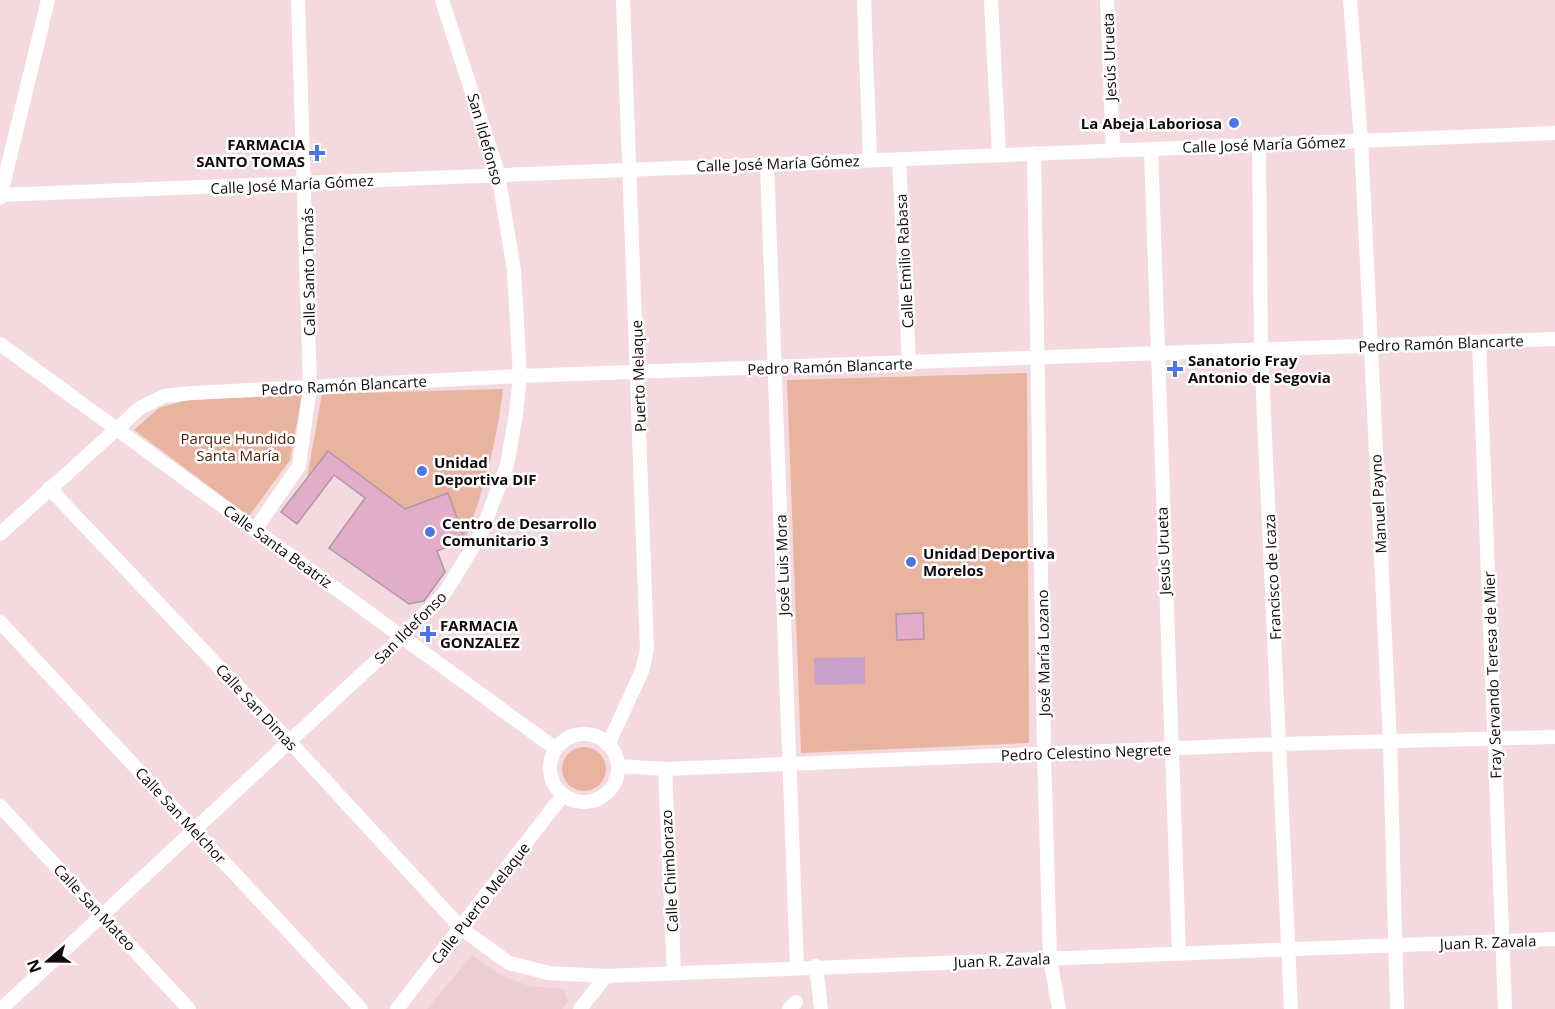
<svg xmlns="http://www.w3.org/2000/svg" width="1555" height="1009" font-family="'Open Sans',sans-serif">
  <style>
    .built { fill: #eeccd4 }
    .green { fill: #e8b39f }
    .water { fill: #c7a1ca }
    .building { fill: #e2adcb; stroke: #ae98a4; stroke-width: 1.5 }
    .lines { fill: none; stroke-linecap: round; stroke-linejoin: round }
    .minor { stroke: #fff; stroke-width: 14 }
    .poi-dot { fill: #4b76e8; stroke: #fff; stroke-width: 2 }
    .labels { text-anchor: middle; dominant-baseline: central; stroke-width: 5; stroke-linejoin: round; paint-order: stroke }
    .street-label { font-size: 15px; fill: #11090b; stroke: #fff }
    .poi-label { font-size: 15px; font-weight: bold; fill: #11090b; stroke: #fff; text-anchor: start }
    .park-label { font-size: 15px; fill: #4c1a05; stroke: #fff }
  </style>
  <rect width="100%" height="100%" fill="#f4dadf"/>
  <path class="built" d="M472,955L499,974L529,986L564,989L568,1001L562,1009H427Z"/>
  <path class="green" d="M1027,373L1029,743L801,753L787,380Z
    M503,389C497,442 484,490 465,540L448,494L405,509L328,451L307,478L322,394Z
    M302,395L290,460L249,516L134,430L159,408L187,400Z
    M562 769a22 22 0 1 1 44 0a22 22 0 1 1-44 0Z"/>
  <path class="water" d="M865,657V684L815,685L814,658Z"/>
  <path class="building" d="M328,451L405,509L448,493L465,540L437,551L445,572L424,601L409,604L329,548L365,498L334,475L297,524L281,512Z
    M923,613L924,639L897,640L896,614Z"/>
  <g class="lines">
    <path class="minor" d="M864,0L870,160
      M991,0L999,154
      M1107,0L1113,150
      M1350,0L1361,140L1390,742L1397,1009
      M1259,144L1261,350L1291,1009
      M1151,149L1179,953
      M1034,153L1044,753L1050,958L1059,1009
      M899,159L909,363
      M767,164L797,967
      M1,195L1555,133
      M0,198L48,0
      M1479,342L1505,1009
      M0,344L556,749
      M49,488L289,741L462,929L509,963L549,973L606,976L1555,939
      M255,530L299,466L310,387L298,0
      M0,534L140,408L164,396L192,393L520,376L1555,339
      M0,622L361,1009
      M550 768a34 34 0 1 1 68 0a34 34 0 1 1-68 0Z
      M608,745L642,671L647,649L623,0
      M618,766L665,769L1280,744L1555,737
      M665,769L674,972
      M0,806L189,1009
      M816,966L821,1009
      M1,1009L402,637L444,594L481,534L507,465L516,414L520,376L514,270L498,173L442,0
      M397,1009L563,795
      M580,1009L606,976
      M789,1009L796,1002"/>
  </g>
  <g class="poi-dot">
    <circle cx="1234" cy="123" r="6"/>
    <path d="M314 144h6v6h6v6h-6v6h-6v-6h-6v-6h6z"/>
    <path d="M1172 360h6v6h6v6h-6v6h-6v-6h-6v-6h6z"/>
    <circle cx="422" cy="471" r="6"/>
    <circle cx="430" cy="532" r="6"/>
    <circle cx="911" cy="562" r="6"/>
    <path d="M425 625h6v6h6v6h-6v6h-6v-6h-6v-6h6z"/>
  </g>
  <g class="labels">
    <g class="street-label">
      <text transform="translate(1109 57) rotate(-92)">Jesús Urueta</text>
      <text transform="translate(486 139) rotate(74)">San Ildefonso</text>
      <text transform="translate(1264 144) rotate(-2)">Calle José María Gómez</text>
      <text transform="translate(778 163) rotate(-2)">Calle José María Gómez</text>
      <text transform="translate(292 184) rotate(-3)">Calle José María Gómez</text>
      <text transform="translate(904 261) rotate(-93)">Calle Emilio Rabasa</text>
      <text transform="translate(308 272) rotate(-91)">Calle Santo Tomás</text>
      <text transform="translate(1441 343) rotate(-2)">Pedro Ramón Blancarte</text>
      <text transform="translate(830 366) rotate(-2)">Pedro Ramón Blancarte</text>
      <text transform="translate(638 376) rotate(-92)">Puerto Melaque</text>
      <text transform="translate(344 385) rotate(-3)">Pedro Ramón Blancarte</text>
      <text transform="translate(1378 504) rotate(-93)">Manuel Payno</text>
      <text transform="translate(278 546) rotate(36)">Calle Santa Beatriz</text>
      <text transform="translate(1163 551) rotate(-92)">Jesús Urueta</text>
      <text transform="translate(782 565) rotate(-92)">José Luis Mora</text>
      <text transform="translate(1272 577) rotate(-93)">Francisco de Icaza</text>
      <text transform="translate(410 627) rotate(-45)">San Ildefonso</text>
      <text transform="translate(1043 653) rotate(-91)">José María Lozano</text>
      <text transform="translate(1492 675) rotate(-92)">Fray Servando Teresa de Mier</text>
      <text transform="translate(257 707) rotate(47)">Calle San Dimas</text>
      <text transform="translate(1086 752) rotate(-2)">Pedro Celestino Negrete</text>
      <text transform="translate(181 815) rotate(47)">Calle San Melchor</text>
      <text transform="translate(669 871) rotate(-93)">Calle Chimborazo</text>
      <text transform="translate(480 903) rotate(-52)">Calle Puerto Melaque</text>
      <text transform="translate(95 907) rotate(47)">Calle San Mateo</text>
      <text transform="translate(1488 942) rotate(-2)">Juan R. Zavala</text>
      <text transform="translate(1002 960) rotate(-2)">Juan R. Zavala</text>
    </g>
    <g class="poi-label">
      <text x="1222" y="123" text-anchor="end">La Abeja Laboriosa</text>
      <text x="305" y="144" text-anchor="end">FARMACIA<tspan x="305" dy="17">SANTO TOMAS</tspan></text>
      <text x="1188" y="360">Sanatorio Fray<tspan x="1188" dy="17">Antonio de Segovia</tspan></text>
      <text x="434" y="462">Unidad<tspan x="434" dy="17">Deportiva DIF</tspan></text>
      <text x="442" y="523">Centro de Desarrollo<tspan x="442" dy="17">Comunitario 3</tspan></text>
      <text x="923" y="553">Unidad Deportiva<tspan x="923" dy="17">Morelos</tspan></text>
      <text x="440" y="625">FARMACIA<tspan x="440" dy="17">GONZALEZ</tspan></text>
    </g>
    <g class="park-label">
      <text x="238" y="438">Parque Hundido<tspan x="238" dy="17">Santa María</tspan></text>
    </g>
  </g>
  <g transform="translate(48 961) rotate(250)" stroke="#ffffff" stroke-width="4.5" paint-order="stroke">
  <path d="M0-4.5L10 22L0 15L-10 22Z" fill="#11090b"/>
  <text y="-9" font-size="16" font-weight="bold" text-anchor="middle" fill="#11090b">N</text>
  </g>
</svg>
